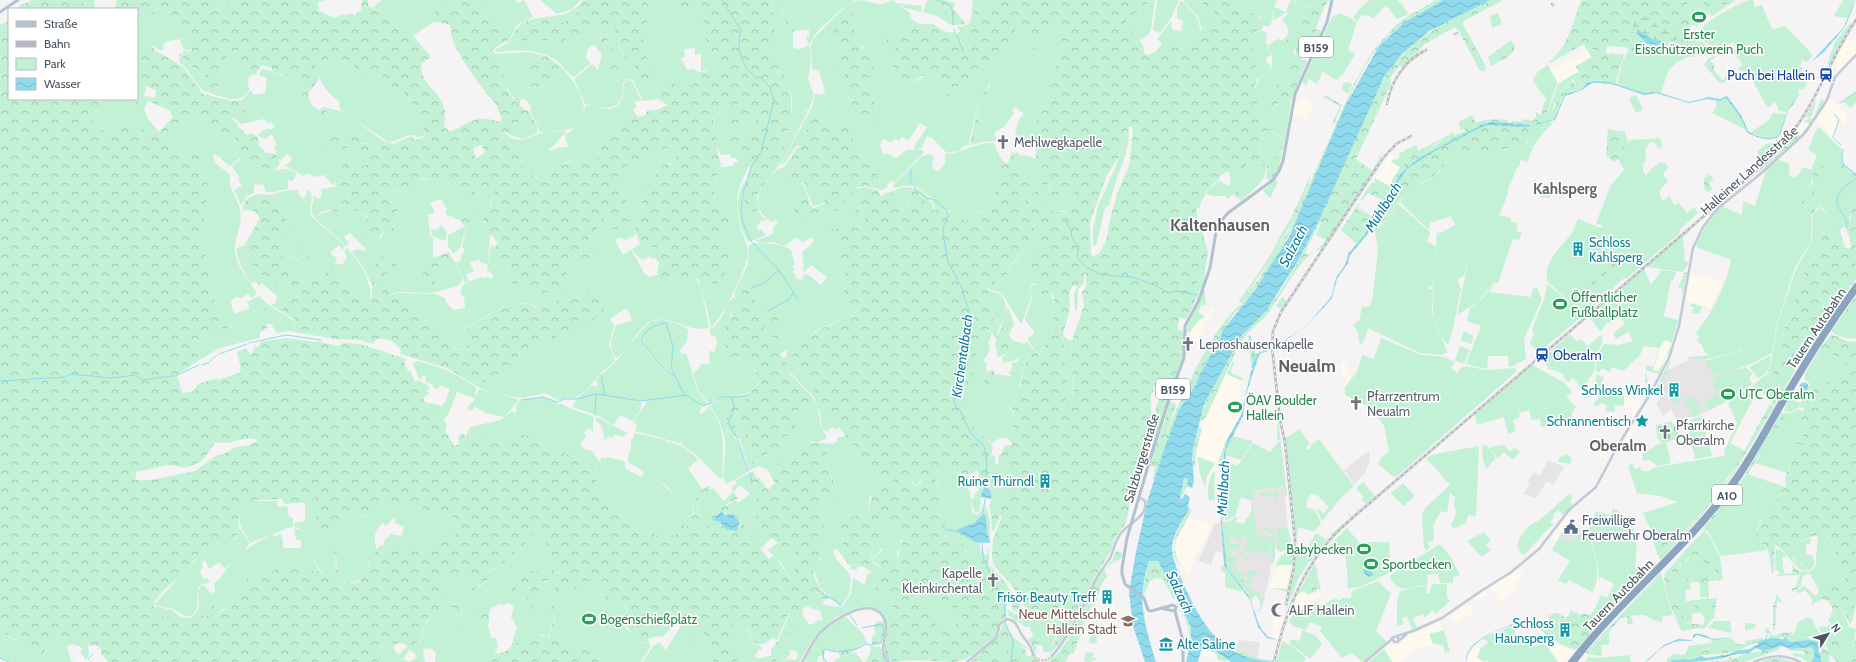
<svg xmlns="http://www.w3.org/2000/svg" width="1856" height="662" font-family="Cabin,sans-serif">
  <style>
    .commercial { fill: #fdf9ef }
    .education { fill: #e6e4e5 }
    .green { fill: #c3f1d5; fill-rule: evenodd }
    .forest { fill: url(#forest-crowns); fill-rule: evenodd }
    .wetland { fill: url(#wetland-marsh); fill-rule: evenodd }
    .sand { fill: url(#sand-dots) }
    .cemetery { fill: url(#cemetery-stones) }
    .water { fill: url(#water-waves) }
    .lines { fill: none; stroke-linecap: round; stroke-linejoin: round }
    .stream { stroke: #90daee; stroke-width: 1 }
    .secondary-tunnel { stroke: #caccce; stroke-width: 2.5; stroke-dasharray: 2.5 1; stroke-linecap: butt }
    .secondary { stroke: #c1cbd6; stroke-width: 2.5 }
    .primary { stroke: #b3c2d1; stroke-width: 3 }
    .motorway { stroke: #8ba5c1; stroke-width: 4 }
    .rail-casing { stroke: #b5b8bd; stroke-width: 2.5 }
    .rail { stroke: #fff; stroke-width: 1; stroke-dasharray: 3; stroke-linecap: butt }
    .labels { text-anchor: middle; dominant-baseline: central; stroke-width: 3; stroke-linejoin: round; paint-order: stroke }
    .shield { fill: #fff; stroke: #808990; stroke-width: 1 }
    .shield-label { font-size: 12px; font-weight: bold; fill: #4a5661 }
    .leisure-label { font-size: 13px; fill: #27864d; stroke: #fff; text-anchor: start }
    .transit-label { font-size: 13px; fill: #164399; stroke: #fff; text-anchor: end }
    .worship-label { font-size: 13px; fill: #5b616d; stroke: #fff; text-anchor: start }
    .street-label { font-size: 13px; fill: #4a5661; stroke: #fff }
    .culture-label { font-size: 13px; fill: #0d838f; stroke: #fff; text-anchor: end }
    .service-label { font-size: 13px; fill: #4e5e75; stroke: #fff; text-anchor: start }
    .education-label { font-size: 13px; fill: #785e54; stroke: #fff; text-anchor: end }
    .water-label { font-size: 14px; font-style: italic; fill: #0c7c9b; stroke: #fff }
    .quarter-label { font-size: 15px; font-weight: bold; fill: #5f6368; stroke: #fff }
    .district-label { font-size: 17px; font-weight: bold; fill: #5f6368; stroke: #fff }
  </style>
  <defs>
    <pattern id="forest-crowns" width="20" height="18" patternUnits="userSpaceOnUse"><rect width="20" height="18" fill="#c3f1d5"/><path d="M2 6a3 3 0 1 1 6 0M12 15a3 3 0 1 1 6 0" fill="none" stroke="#a0c6b0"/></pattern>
    <pattern id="wetland-marsh" width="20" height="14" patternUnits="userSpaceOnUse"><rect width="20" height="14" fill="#c3f1d5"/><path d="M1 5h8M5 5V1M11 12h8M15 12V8" fill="none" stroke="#a0c6b0"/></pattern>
    <pattern id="sand-dots" width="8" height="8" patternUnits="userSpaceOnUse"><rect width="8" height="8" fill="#f5f0e5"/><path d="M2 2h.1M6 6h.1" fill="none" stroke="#d4d0c7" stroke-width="1.8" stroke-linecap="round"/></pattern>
    <pattern id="cemetery-stones" width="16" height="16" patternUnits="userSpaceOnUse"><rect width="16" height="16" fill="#c3f1d5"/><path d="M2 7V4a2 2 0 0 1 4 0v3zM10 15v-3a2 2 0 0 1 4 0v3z" fill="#a0c6b0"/></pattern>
    <pattern id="water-waves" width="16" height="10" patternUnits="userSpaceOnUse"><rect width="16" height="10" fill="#90daee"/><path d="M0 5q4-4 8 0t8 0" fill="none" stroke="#78b4c4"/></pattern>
  </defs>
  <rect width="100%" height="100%" fill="#f5f3f3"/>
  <path class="commercial" d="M1856,36V52L1838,71L1836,68L1837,64L1834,63L1840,49L1846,40L1847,41L1850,37L1853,40Z
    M1588,50L1592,57L1579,72L1558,84L1550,69Z
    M1830,97L1847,114L1846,125L1839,119L1832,137L1816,121Z
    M1300,98L1308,99L1314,105L1306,121L1292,114L1294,104Z
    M1803,121L1810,124L1803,131L1801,136L1796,132Z
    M1390,154L1394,157L1392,162L1400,167L1389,186L1375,178Z
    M1691,272L1723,281L1710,309L1686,302Z
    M1215,307L1193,347L1191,346L1192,339L1190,332L1195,325L1205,317L1211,308Z
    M1665,339L1673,341L1659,374L1651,372L1659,348Z
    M1344,361L1351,379L1345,387V381L1340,367Z
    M1225,374L1242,381L1239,392L1240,401L1243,402L1240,415L1226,441L1218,465L1196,457L1204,420Z
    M1345,395L1350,397L1365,405L1355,413Z
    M1624,397L1637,399L1642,402L1634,415L1631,413V404L1630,413H1625Z
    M1635,421L1640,424L1629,442L1627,449L1625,448L1624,449L1620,446Z
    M1601,447L1609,449L1606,459L1599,455Z
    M1567,516L1570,517L1577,526L1571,531L1565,526L1557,541L1551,538Z
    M1190,517L1210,523V527L1208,534L1195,555L1189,576L1187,577L1182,565V561L1178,562L1175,549L1179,533L1188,519Z
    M1276,564L1294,565L1288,592L1270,588Z
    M1518,569L1525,576L1513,585L1517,590L1501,602L1490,587Z
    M1318,587L1321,591V595L1288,618L1298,594L1304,591L1308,596L1310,593L1317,591Z
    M1485,591L1487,595L1474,602L1473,599Z
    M1468,603L1475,611L1457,624L1449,616Z
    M1275,618L1282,619L1278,639L1271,638Z
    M1440,621L1443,631L1434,634L1433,645L1415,650L1403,662H1392L1384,649L1393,644L1398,645L1402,639Z
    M1476,643L1479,648H1481L1477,657L1484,662H1467V657Z
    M1555,643L1572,652L1563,662H1559L1549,648Z
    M1202,649L1215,652L1217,655V659L1201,655Z"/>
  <path class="education" d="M1693,358H1702L1714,376L1737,369L1741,385L1715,393L1716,395L1703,402L1708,411L1697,416L1677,420L1671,409L1663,416L1656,403L1664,392L1657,387L1662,375L1668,370Z
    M1369,451L1370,462H1369L1365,473L1354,484L1344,470Z
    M1548,460L1565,467L1553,485L1547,481L1536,498L1523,494L1530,483L1528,481L1534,472L1540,476Z
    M1284,487L1288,529H1277V548H1273V563L1270,565L1269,568L1271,569L1266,592L1264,593L1265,595L1264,602L1259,600V594L1247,592L1228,570L1226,535L1256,531L1252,499L1255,492L1260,490Z
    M1221,522L1223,553L1215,552L1211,565L1198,561L1215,524Z
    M1566,525L1571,531L1577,526L1583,533L1571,543L1567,542L1559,537Z
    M1239,640L1260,642L1257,658L1235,650Z"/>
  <path class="green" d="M84,0H94L95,9H82Z
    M197,0H235V2L211,11Z
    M382,0H450L452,4C443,6 437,11 436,20L413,36H404C399,28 392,25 387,18L382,17L373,7Z
    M484,0H516L518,3L524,0L533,17L517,25L509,40L502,29L487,22L482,3Z
    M540,0H581L572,9L557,14Z
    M647,0H679V3L688,13L696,10L701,12L708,51L713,53L717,57L715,60L719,69L714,73L707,70L701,71V54L695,55V48L684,49L685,57L681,58L687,70L693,69L696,71L703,72L692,86H675L654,95L658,99L643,101L633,80L627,79L623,83C622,88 623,94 621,99C615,113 596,107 585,104L574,79L592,64L598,70L602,55L594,44L588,48L586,58L591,63L574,77C568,74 563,66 558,62C540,48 518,50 497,52L494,50L508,43L513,35L517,39L522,41L533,37L539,40L553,41L566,38H578L588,34L595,24L601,27L600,41L605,46L606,52L609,27L613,23L615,24C617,39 615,45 626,58L628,56L634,59L636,75L647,59L648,55L640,45L643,43L646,22L652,16L649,12Z
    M772,0H856C841,8 828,21 816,33C813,37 812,41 809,44L807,41L806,36H809V30H796L787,7L784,6L782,7L781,10C786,18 786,25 793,32V48L799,49L809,45L810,47L811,62L808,79L814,95L809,109L804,112L808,111L784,158L776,169L777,162L784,150L786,133L793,119C790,110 794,102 791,93C788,87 785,82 784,75H781L770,56C774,39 778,19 771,2Z
    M859,0C870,0 876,7 888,2L889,3V1L892,0L910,13L911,19C890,52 893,50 909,84L930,74L940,79L949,80L950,89L942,102L947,109L950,103V92L956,86L968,85L976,71L988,74L985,72L989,68L995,58L1000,60L1006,48L1015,44C1013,36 1013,31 1020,26C1030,37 1034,54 1044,66L1030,38L1043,33L1046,29L1054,25L1060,30L1064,50L1055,60L1056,70L1053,82L1045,109L1039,116L1036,123L1032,140L1020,144L1017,136L1015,135L1018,121L1024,114L1015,107L1012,111L1014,113L1005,126L994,133L996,139L1000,141L981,142L971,145C977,132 978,126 980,112C982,97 992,93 990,76C991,84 987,87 984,93C980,100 968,140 969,146L967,145L961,148V150L947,153L932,138L927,136L921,149L915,150L914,147L927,127L920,123L909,140L901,137L900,141L894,139L892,143L883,139C878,144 881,149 883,155L886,153L896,158L907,150H922L924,152L895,182L891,181L886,186H889L882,190L878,189L880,179C874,174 863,166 859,158C856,150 853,135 853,127H826L805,136L802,146H796L785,163L780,166L812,107L815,94L822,95L825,92L819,70H813L812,67L811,46L813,39L838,14V25L833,40L843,49L842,55L845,72L843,83L851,102L850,115L875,110L876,92L866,81L869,75L864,47L856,44L852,6L848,5Z
    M929,0H933L938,7L948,5L951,10L950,20L963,25H951L937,16L923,12L926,3Z
    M973,0H987L990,8L988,10L986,7L981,6L975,10L970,23L968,24L971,19Z
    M1151,0H1155L1151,30L1148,35L1139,40L1126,22Z
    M1157,0H1179L1171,18L1160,33L1153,30Z
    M1183,0H1198L1215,13L1208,26L1202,29L1198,17Z
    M1237,0H1277C1271,10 1274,18 1270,26H1263L1261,19L1258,18L1263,15L1257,17L1250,11L1240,12L1237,9Z
    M1293,0H1295L1294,6L1296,0H1319L1316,5L1305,7V4L1300,30L1288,39C1302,57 1288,56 1291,77L1279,96L1272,101L1271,111L1282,100L1287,99L1291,101L1286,134H1283V139L1257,118V89H1255L1259,79L1272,67V56L1268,45L1278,39L1283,40L1289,33L1287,26L1282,19L1288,14L1286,12L1273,21L1274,7L1286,12L1290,1Z
    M1370,0H1398L1409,14L1397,19L1386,5L1373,19L1369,16L1362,15L1357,21L1353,18L1362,6Z
    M1693,0H1701L1708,9L1720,4L1725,5L1731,1L1736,0L1712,16L1707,10L1709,15L1697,22L1686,9L1685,5Z
    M1749,0H1753L1755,7L1762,5L1772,29L1785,26L1813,55L1807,62L1802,60L1800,66L1803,68L1798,79L1800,81L1794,101L1787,112L1779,111L1775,102L1768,108L1767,107L1749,74L1737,69L1743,65L1733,51L1736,50L1734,42L1727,45L1720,51C1714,45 1701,42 1697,35C1701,23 1736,4 1749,0Z
    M1843,0H1855L1847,18L1834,16Z
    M1180,1L1184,2L1197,18L1201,31L1190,43H1162L1157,39L1172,20L1171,26L1173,30L1181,31L1183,21L1177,18V9Z
    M896,3L922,6L921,12L905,8Z
    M577,7V17L573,16L563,23L555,24L548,17L566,14Z
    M162,8L180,20L181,27L188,36L192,50C183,51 182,47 180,39L168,41L163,45L164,49L161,51L151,45L137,46V27L140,24L139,20L155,10Z
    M1339,13L1347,16L1357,22L1348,50L1355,54L1354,56L1343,74L1336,80L1322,71L1321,76L1317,84L1309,79L1306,85L1302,83L1332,17Z
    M1850,23L1851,26L1829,64H1827L1835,42Z
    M964,26L974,37L967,50L960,41L958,33L960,31L957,27Z
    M1315,28L1321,31L1316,44L1312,43Z
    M1262,30L1261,31L1267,33L1266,42L1271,55L1267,57L1266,62L1271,65L1268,70L1257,80L1252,70L1261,61C1256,53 1246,43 1248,33L1252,34Z
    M1695,36L1698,40L1716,50V54L1688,57L1676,63L1668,71L1661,93H1645L1617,85L1622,63L1628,51C1636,53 1647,56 1656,56C1664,57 1692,43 1695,36Z
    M1586,48L1598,50L1599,53L1598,58L1600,62L1597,65C1592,61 1590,54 1586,48Z
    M492,51L495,54L528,52L546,56L539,58L534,73L525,88L542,87L552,74H556L559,65C573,77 601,119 570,129C563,131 547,131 540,132L530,110L531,106L525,99L520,100V105C506,91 499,73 491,54Z
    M232,52C239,55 240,60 241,67L244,69L258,70L256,75L254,74L249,76L248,88L250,89C241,105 227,98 212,94C222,84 223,66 228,53Z
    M182,53L183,60L190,64L200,75L202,73L205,74L204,77L209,93C196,90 191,70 180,63L179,54Z
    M332,57L342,60L344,63L353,65L360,72L384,77L395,88L406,94L412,103L418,116L419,127L424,129L425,136L416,137L414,135C405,134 399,142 388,142L341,110L339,105L340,102C327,94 320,82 315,67Z
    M1548,65L1557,82L1553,86L1546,99L1537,87L1533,80L1538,71Z
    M1608,66L1618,75L1617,78L1612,74L1606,75L1603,71Z
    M263,69L297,80L301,86L303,101L320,110L323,123L329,122L327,113L323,107L341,111L347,114L383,141H379L380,149L370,144L329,137L326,147L328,142H332C339,147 344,149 353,148L359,152L368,162L367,165L351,167L347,163L343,161L340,166L343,172L332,185L324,175L314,177L308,173L304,176L285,166L292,160L288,154L282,158L280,162L274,147L277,145L272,134L265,139L257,135L268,128L270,130L275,127L271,122L268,124L264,119L241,124L231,116L250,109L243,105L242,100L251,90L253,95L265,93L267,78L259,75L261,70Z
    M1574,74L1578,82V74L1581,79L1580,88H1577L1573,79L1570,81L1568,88L1566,87L1563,92L1560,90C1558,94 1549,117 1549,120L1542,122L1546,118L1558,84Z
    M1802,77L1807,84L1803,90L1799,89L1798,93L1800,94L1788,112L1794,103Z
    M140,80L146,86L144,96L136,101L135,104L144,109L148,119L159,132L153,133L148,137L132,125L123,128L114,135C103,131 97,128 92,118L95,112L102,108L107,99H137V83Z
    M627,80L632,81L641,100L634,102L637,107L633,110L638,117L633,121L621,123L617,130L604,139L596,161L600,164V168L594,167L581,158L566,162L544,182L533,175L525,176L519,171L513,147L502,135L505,133C520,147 529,136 544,132C552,131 559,132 567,131L566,133C558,139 556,145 549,149L550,151L557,148L568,147L565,136C575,126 585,123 585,106C596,104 608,115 619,104C626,97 620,86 627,80Z
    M1856,92V102L1851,108L1843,102Z
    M1636,95L1643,110L1636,113L1629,98Z
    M1726,98L1740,117L1746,130L1712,113L1716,107V100H1722Z
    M1821,99L1823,100L1824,103L1803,134V131L1810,124L1803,121L1814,118Z
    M1816,100L1812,115L1809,118L1805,117Z
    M739,103L741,106C732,121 725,128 732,145C734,150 735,152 740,155L737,159L731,157L730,154L721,155L718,149C720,142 716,138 714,131C710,114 726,107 739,103Z
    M756,111L758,118L748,132L741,133L739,126Z
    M694,112V117L688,120L678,123V118Z
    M1773,113L1786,114L1781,131L1778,137L1765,138L1750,133L1769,120Z
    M191,116L199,118L226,135L222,121L230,117L237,123L239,127L234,135L235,139L240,143L237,157L240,158L232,164L231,167L222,160V158L214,154L213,156L216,164L231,175C226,186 238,198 240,209C244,227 231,242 236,257C240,271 250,282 257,294L251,298L248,294L241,298L236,297L231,301L232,309L235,314L250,308L247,302L259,296L266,303L294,321L295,332L290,331L277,333L271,324H266C269,316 267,309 262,303L265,316L262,319V331L261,330L259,338L220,348L199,360L195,344L212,329L230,328L234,323L229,322L227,315L217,308L212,292L208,288C210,279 206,271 209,263L200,242L201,233L208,234L202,222L205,196L212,190L198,172L202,164L206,161L200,154L186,157L177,151L174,145L166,140L163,135C166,131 185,119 191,116Z
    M518,118L524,121L528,126L527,129L537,126V133L524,139L512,136L514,135Z
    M1550,121L1552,124L1543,133L1533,147L1528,146L1533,148L1527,162L1520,160V165L1516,170L1507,191L1508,194L1499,215L1511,218V222L1518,223L1516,231L1522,233L1519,240L1513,239L1498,283H1492L1479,301L1457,315L1469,257L1464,276L1459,278L1458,283L1461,288L1453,329L1448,345C1425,320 1433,281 1436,251C1437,244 1436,240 1437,233L1443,232L1455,225L1451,216L1430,223L1429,230L1400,202C1408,191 1423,183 1434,176C1440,172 1454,155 1459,148L1468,151L1473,150L1486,151L1488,155L1496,151L1506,150L1513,147H1519L1528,143V129L1526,127Z
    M1129,127C1129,151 1123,162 1115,184C1112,191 1112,198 1109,205L1105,208L1096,246L1093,245V229L1098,206L1116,166Z
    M1819,127L1841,149V152L1835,153L1839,157L1840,163H1839L1842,169L1848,174L1837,183L1811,212C1804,196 1823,188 1819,168C1815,171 1809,187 1808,192C1806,197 1808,202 1808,206L1806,202L1801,205L1806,206L1809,213L1812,214L1811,242L1795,267L1777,323L1772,353L1749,365L1714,376L1704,361L1742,351L1740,347L1741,351L1703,360L1693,358L1689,360L1688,357L1710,355L1705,353L1701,344L1697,342L1699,336L1695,334C1711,316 1727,283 1731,260L1696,247C1701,231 1710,219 1722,206L1742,215L1743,201L1755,206L1766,171L1779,160L1790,164L1788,169L1790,170L1789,176L1795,178L1800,173L1802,167L1811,170L1817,155L1808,150L1815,132Z
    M1268,131L1283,141L1281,158L1275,156L1273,164C1258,153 1258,149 1262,132Z
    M1448,135L1449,137L1438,142L1428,151L1424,148Z
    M1660,138L1662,146L1659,149L1654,142H1650L1645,150L1646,161L1643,164V170L1646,176L1652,168L1661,162L1665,163L1668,168L1663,174L1668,181L1659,191L1661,198L1664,201L1669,195L1674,205L1679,203L1687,213L1694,207L1698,213L1679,230L1681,232L1626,279L1624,278L1622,280L1588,311C1573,307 1559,292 1548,282C1541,264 1562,246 1571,234C1574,230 1576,224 1578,219L1601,228L1603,226L1596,223L1611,185L1624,170L1618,159L1628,142L1631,140Z
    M1780,142L1782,144L1777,147L1762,166L1761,161L1755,159L1759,154L1757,152L1766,144Z
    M988,143H994L1000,157L999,159L1001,163L1002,172L996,180L993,208C988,211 982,211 977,213C971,216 970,219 964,220C956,212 946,209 936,210L931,199H935C930,198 915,186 913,182L914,186H904L894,188L893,185L922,156L931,154L934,159L932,164L933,169L939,171L945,164V154C960,154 972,144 988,143Z
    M670,146L676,148L678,153L677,161C671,163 662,167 657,171C655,174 642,199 642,203C641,211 640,222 635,229L636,234L626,240L619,237L615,240L623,255L631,249L644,273L649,277L647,281L635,289L660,278H670L674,275L695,278L701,286L709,328C688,333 670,314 652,321C636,327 631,350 616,358C607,348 612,336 616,325L631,321V315L626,308L610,319L614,326L609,344L615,361L598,376L586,391L575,398L558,400L545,393L522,398V396L521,398C505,396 486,392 473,384L499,373L502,369L520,358L519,353L533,343H546L560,334H568L611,300L589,292L576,297L567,293L555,302L543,304L541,306L543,318C540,314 538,308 534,305C516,296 479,320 464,330L468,341L465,350C450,349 449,342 439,335H446C437,329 431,321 421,318L419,311L404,304L399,297L392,295L397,293L435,294L445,298L446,302L453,310L465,308L464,296H462L460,291L464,284L480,277L485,278L487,276L491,279L494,276L487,269L491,245L495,247C500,258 510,267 510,280L522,281L528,291C545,296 552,290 566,282C567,266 570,258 584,249C588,234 603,227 608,212L618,228L629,221L621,195L612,188L619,171L626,164L637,160L644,151H656L657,156C661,151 666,150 670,146Z
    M1404,151L1411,159L1407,163L1404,159L1402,165L1403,163L1404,166L1400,170L1388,191L1384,192L1379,189L1378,185L1381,183L1376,184L1374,180L1375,178L1389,186L1400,167L1391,162L1393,159L1395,160L1399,158V154Z
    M1018,152L1020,156L1024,155L1042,160L1043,169L1041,175L1049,182L1050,196L1057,202L1071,188L1072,189L1074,192L1070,201L1071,208C1056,218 1041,206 1029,196L1023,205L1022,202L1030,191L1031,186L1020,171L1014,154Z
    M790,158V162L805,189L808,197L793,202L812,220L818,216L819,213L826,210L838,211L835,207L851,197L856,189L865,187L875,190L864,195L856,201L859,214L865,218V227L832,229L833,235H836L840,246L837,259L840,267L852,282L857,312L815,331L811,336L793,350L792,360C812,378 820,407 839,426L836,430L833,427L826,432L822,427L820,413L814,397L789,371L782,358L786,357L787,350L780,354L779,352L784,344L776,309L763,317L775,339L772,341L757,318L758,306L755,302L752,288L737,287L748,264L749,246L754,243C767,244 778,242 791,250L795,265L792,266L795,270L793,272L797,279L804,280L802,277L805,275V274L810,276L821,285L827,277L811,265L804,272L802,268L804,266C799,243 807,255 814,239L812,237L802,243L800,239L795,238L785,246L773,242L761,243L755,241L773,234L774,226L778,224L776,220L771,222C748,206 759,186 776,171C779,168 784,168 786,165C787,164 788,160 790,158Z
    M241,159L261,167L278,171L281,169L284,170L285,168L297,173L293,181L288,180V189L274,192H266L263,184L254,185V193L247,196L241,205L234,190L242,186L238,179L240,178L232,167L233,164Z
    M1250,159L1261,163L1263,167L1266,165C1267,183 1252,189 1241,201L1240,199L1245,194L1239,190L1227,199L1225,196H1212L1207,194V191L1220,180L1222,183L1229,186L1231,179L1229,174L1242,172Z
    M738,162L749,165C745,176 737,188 737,200C737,209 739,221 741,230C744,238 748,245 748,254C749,264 720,323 711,327L701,286L698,279H699L729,252L722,241L719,231L732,228L729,210L714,200L716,177L720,167L733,166V163Z
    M1851,172L1853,177L1856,178V199C1847,209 1855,227 1836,230L1837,235L1821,232L1818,252L1806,269L1783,333L1782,355L1773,371L1767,374L1771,362L1778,322L1796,269L1812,241L1813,213L1821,208L1828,216L1823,208L1818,207L1837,184Z
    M442,177C446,183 456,183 462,187C468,191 470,197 477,200L471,185L475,182L495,193C490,205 481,223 487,235H490L488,264L481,263L479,259L470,263L474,271L466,275L469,281L465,283L462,274L455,262H459L465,249L462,247L467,227L472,226L451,215L448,217L445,212L447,210L441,199L430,203L435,212L432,214H428L430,236L433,238V257L424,261L427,271L422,286L430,288L435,285L436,279L440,272L438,269L440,262L449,263L453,260L461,273L463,281L457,286L432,293L399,292L390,294L387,279L388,269L410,258L415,259L410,256L390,263L378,254L381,261L384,263L377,271V276L385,280L387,288L381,291L372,281L371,283L362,265L352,252L356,249L364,251L366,249L350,233L344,237L349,243L346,246L317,220L311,212L314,196L319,199L322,195L321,189C336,188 338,182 350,195L346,198L338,209L323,211L316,216C326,211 336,212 345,205L352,207L354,210L369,218V235L373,241L382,237L384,231L391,234L393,227L399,215L391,201H388L387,198L390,191H395L420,178C427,182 435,179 442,177Z
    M1276,179L1277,184L1270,198L1263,191Z
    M745,180L741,207L743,192L746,205C754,208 759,211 763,219L756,227L759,230L761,229L766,235L749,242C740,232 736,208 739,195C740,190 743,185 745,180Z
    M803,182L823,196L825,202L818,205L813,206Z
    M904,187L914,188C907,195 913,201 904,209L901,208L898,198L889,192Z
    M298,190L299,195L304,199L308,190L310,191C315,200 307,208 312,217L345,246L343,250L339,245L330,253L337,259L335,263L342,265L347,257L344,251L347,248C360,261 370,279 371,298L364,300L351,291L332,266L320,262L321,268L326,271L325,275L319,277L314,282L306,283L293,278L315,256L287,224L285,216L280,212L272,195L283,191Z
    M1542,190L1553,191L1550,198L1540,197Z
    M921,191L929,198L935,211L933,212L927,209Z
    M1398,204L1430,232L1427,242L1436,246L1432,288L1428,286V289H1432V312L1447,351V353H1443V355L1420,353L1368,328L1364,341L1360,345L1358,333L1353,325L1359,321L1362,307L1370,306L1372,300L1378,251L1375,230H1378Z
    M1041,223L1045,229L1037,249L1027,258L1030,265L1029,275L1037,283L1032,284L1030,291L1031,299L1021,324L1003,295L999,292L988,289L999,280L1006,278C1010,262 1012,266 1021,254C1028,245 1031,234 1036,224Z
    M1321,223L1330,227L1326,240L1316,235Z
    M440,224L447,232L446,239L444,241L432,236L431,230L439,229Z
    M1696,224L1683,238L1685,261L1688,262L1687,266L1683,272L1647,267Z
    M1290,225L1273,257L1243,298L1238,302C1252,282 1270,260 1280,236L1283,238Z
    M465,226L461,247L453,254L448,246V235Z
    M281,232H286L292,237L294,245L296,243L310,257L293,270L284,260L280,252L298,262L299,260L292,256L291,252L285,250L280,243Z
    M640,244L656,248L660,246L664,252L659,263L656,258L652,259L650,256L643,260L637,256L632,249Z
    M244,246C250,258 256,277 271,278L275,282H289L300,293L301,296L288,295L287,293L286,297L280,302L285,314L271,305L276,302L277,296L262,283L259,286L255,281L251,284L249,281L239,261L236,248Z
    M1644,269L1651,285L1662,270L1676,272L1673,281L1671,280L1664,316L1678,320L1679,318L1668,355L1666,354H1667L1671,344L1670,342L1665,340L1660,347L1653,370L1658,371L1665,360L1659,374L1646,370L1648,383H1645L1646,365L1653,367L1659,348L1644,346L1640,355L1623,371L1611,367L1610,372L1602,368L1599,373L1595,369L1599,353L1604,344L1619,345L1633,341L1628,332L1616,339L1613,333L1625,324L1618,315L1609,323H1606L1601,332L1589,317Z
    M1201,270H1205L1204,282L1199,292L1195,291Z
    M1084,274V283L1078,289L1077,311L1075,310C1074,299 1072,289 1082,282Z
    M1036,284C1059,290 1053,308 1053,327L1051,331L1052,336L1049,341L1045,342L1039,355L1029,342L1028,338L1034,333V331L1025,320L1032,299L1030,291L1033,285Z
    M1492,284H1494L1489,292L1531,297L1533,288H1537L1542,299L1524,339L1526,359L1511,367H1509L1508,356H1488L1487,369L1466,364L1481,326L1467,321L1470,308L1482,299Z
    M1547,284L1585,314L1538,353L1530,343L1534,333L1532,330L1545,296Z
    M990,291L999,293C1010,303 1006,315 1000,326L992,318C993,308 989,301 990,291Z
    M734,297L738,303L731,311C732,318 728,323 726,330C724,336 726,345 724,352L732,346L736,349L731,355H737L739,359L746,362L757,373L751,376L753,378L759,373L762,376C750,407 727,387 709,404L698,390L693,373L699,368L701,364H710L709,351L715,352L717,341L715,335L711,336L710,329C724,323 723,304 734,297Z
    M1282,297L1287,301L1282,310L1276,306Z
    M1856,302V338C1848,339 1840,337 1833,333Z
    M1691,303L1710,309L1702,307L1699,314L1692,313L1694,307H1690Z
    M1008,306L1014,324L1011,330L1001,327Z
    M1195,310L1205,317L1199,320L1190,332H1185Z
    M661,320L663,324L662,320C669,321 684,325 688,330L687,342L679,351L682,354L685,353L687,355L697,390L708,405H700L702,408L699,412L702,414L709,406C729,433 721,450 723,480L720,477L719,478L695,454L681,444L682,441L679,443L635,431L637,424L633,423L643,407L645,406L646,401L630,399L642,402L640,410L633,421L620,415L613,425L599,416L573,407C576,395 585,395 592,385L596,387L598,383L595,381L600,375L601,379V375L615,363L645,326L653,321ZM645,332L641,341L664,370L673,374L670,368L673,346L671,368L684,394L674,375L664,372L640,341Z
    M985,330L992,334L988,343C992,350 988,354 984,359V362H986L987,377L982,387L994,379V374L1010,376L1011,378L1012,376L1008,372H1011L1012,363L1017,362L1019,357C1014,361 1010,363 1003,362L1002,357L1010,352L1015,341L1024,344L1027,342L1036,352L1029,355L1023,365L1019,364L1024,368L1019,388L1020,389L1014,404L991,418L985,424L974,430L967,423C966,407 959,406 964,388L969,384L974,360L981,343L979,339Z
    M1464,331L1474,336L1472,339L1473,340L1472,344L1461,340Z
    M1063,334L1067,339L1072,341C1070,359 1075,382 1072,398L1066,401L1063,397L1067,385Z
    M1570,334L1577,342L1581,339L1588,346L1601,335L1603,341L1596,356L1594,371L1582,390L1573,377L1568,382L1563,376L1564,375L1557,371L1547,369L1548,367L1545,364L1548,361L1544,357Z
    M1381,338L1421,355L1444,357L1455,362L1451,368L1457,373L1462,367L1466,366L1485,370L1515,368L1517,371L1395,478L1378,464L1380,459L1389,451L1384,426L1371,408L1345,395V387L1357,372L1362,355L1374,359Z
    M1460,346L1470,350L1464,364L1455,360Z
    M1821,348L1823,354H1832L1850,366L1842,375L1834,376L1826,384L1815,389L1808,390L1810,384L1804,379L1806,372Z
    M1807,350L1780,396L1778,397L1782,383V377L1794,364L1800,360Z
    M1770,356L1771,357C1770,366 1767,375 1758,378L1749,367Z
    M1670,360L1671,361L1668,369L1670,379L1668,374H1664L1665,381L1662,382L1663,384L1659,386L1664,389L1668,385V387L1663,391L1657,387Z
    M417,361C442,367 454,373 476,387L475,398L457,392L449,413L443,420L434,416L425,402L442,406L445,402L450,389L440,385L438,389L433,387V385L425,381L426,376H422L420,380L413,364Z
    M1532,365L1565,383L1572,392L1566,397L1576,407L1572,413V417L1557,424L1541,427L1540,419L1532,420L1529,410L1519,413L1520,417L1513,420L1516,431L1508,434L1504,417L1477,425L1475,415Z
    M1746,367L1753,374L1749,378L1753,384L1735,397L1708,411L1703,402L1716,395L1715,393L1741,385L1716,391L1712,378Z
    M1773,372L1772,386L1767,398L1761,391L1752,386L1764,376Z
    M789,373L814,399L818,409L821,426L827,438L817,443L812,441L804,443L798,435L795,438L799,443L801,450L796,456L790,458L784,455L778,472L770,468L768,470L759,466L749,471L740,439H738L736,437L738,433L733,424V419L739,411L735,407V399L747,396L741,412L743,431L752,449L751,465L756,460L757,462L788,440L783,441L795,412L809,399L790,377Z
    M1596,374L1604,378L1601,384L1616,391V395H1624V406L1615,405V412L1605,411L1607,406L1601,403L1596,407L1594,404L1602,392L1596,388Z
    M418,380L430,387L427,392L430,393L423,398L415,383Z
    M1672,388L1674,393L1678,396L1680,395L1683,399L1677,403L1669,397V390Z
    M1749,388L1758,390L1730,443L1745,451L1741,459L1708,505L1659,559L1658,533L1656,520L1647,522L1643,513L1678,502L1660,496L1637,493L1628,466L1632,463L1635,469L1640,467L1642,471H1649L1656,467L1725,456L1724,448H1726L1737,423L1728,403Z
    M479,389L517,399L518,401L504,417L485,413L475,406L472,411L467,408L475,399Z
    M1692,396L1702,412L1694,417L1684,401Z
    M542,397L557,402L560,406L559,403L579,412L593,416V431L589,428L584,433L586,435L580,445L584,447L583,449L592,451L599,461L603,457L606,459L607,457L624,461L626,469L641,477L644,472C666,484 681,499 690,523L687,525L688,530L660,537L650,532L640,534L625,522L617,511L597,494L596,465L553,449L547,444L545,440L539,438L516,439L486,437L482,440L466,437L470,427L501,420L512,411L515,413L517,410L515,408L520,400Z
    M719,397H725V399L730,400L731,413L724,423L726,430C741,438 742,458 748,472L726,484C720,475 727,452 725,440C722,427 718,416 710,406L717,402Z
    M1792,398L1797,402H1801L1798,408L1791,412L1784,411L1788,400Z
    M1011,408C1016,414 1013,436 1012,444L1008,438C1002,437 996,440 992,443L993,446L990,441L977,431L990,422L992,418L994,419L998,418L1000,421V416Z
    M1799,409L1803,412L1801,417L1804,425L1803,439L1791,457L1787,473L1755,463L1785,417L1783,416L1784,413H1791Z
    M1701,416L1712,456L1695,459L1687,421Z
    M596,417L628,433L623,437L615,434L612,438L608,436L605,442C604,433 602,424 596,421Z
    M1278,417L1287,496H1285L1284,487L1257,490L1254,494L1252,501L1241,497L1235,516L1225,521L1226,484L1253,443L1270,452L1280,440L1277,439Z
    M1236,426L1226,444L1223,464L1218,463L1226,440Z
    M1299,429L1310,444L1307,445V449H1310L1311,445L1319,439L1354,486L1340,499L1322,521L1317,510L1319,509L1323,513L1329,507L1316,494H1311L1307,499L1306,507L1315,510L1321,523L1314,532L1298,527L1296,547L1285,437H1288Z
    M635,433L665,440L680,457L703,490C687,503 697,506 690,522L683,507L667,486L628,462C627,455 633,449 631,439H633Z
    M846,435L859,456L860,458L858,463L860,467L894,480L885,489L877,490L870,496L868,513L844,519L837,533L845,542L842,547L841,555L838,549L833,550C835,563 847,567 851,578L849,595L842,604L827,595L820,587L813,567L814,564L821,559L822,537L825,533L818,512C827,503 840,497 834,481C832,476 828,473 827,467C825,459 829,451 824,443L831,444L838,441L837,438Z
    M1231,436L1253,441L1241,460L1225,455L1227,446Z
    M667,441L685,448L698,459L689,468L684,458Z
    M1660,443L1663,444L1666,443L1671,463L1657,466L1650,460L1643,461L1642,455Z
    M1484,445H1487L1496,458L1486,469L1483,460L1482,446Z
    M1504,445L1510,452L1515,448L1520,452L1513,460L1504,452L1498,458L1490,449L1491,447Z
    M1479,446L1476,516L1468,515L1466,523L1453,529L1451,525L1457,512L1454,506L1455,497L1450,493L1447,513L1441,511L1433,526L1434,540L1427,543L1430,547L1426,551L1424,547L1422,514L1425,511L1423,510L1450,485L1426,458C1430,454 1469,448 1479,446Z
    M1001,454L1003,459L1008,463V474L1012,481L999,513L991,516L989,506L992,499L989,489L990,485L996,477H990V471L985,468L992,455L995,456V464L998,465L999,455Z
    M1567,454L1572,458L1570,464L1558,462L1560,457Z
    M1198,457L1215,463L1207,476L1205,488L1199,470Z
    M1225,461L1238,466L1225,485V511L1222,520Z
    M948,464L954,472L968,476L966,484L970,492L972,512L976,515L980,512L983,505V518L978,542H980V556C968,558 969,552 961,545C956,540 946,536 943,529C936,512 942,493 935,475L941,470H945Z
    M910,471H915L920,478L919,487L909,479Z
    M1213,472H1215L1214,493H1215V500H1209C1206,492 1209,480 1213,472Z
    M749,473L758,496L753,510C758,521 763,531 772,538L760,549L756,544L752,534L741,522L740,517L733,508V514L728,515L724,511H728V507L726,506L736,500L737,502H740L750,494L740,485L734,491L731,488L737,483L735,480Z
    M1747,474L1785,487L1779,495V499L1761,520L1756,530L1760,541L1768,550L1721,556L1708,531L1703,530L1728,501Z
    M1184,478L1188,479V484L1181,499L1180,497Z
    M1363,482L1375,496L1332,536L1330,535L1351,517L1347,511L1352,516L1355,513L1350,508L1355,513L1358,510L1354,505L1359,510L1362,507L1358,502L1362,507L1366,504L1361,499L1364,498L1356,488Z
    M1403,483L1415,496L1403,506L1391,493Z
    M713,488L724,501L727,498L731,502C718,508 706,516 706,531L702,529L703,518H699L696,502Z
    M1274,490L1278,492L1277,499H1274L1275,493L1274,495L1261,496L1260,493L1274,492Z
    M1570,493L1572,497L1570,502L1573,505L1563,515L1558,510L1553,515L1554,518L1550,522L1554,525L1550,527L1524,555H1522L1517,546L1519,539L1529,526L1541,519Z
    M980,496L981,502L979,511L975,513L971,500L975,497Z
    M314,498L318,501L364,517L378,510L384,504H391V509L400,506H410L425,509L435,515H451C455,522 459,528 455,536L443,539L431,546H407L400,552L383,546L384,541L391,534L402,536L404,527L395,523V517L386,526L382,523C374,533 373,537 377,550C365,565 367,586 342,583C336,575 340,563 335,554L336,571L331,575L322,573L312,556L304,532L301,529L294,527V523L305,521V502H310Z
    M247,501H277L278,507L287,506L289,517L293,518V526L250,543L240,525L237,506Z
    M1252,503H1254V507L1253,508L1257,531L1255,536L1272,537V542H1267L1271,543V551H1267L1272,553L1244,552L1243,556L1250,558V560L1243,558L1241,555V551H1247L1245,550V545L1247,544V537H1241V542H1238V538H1230V544H1238L1240,543V554L1239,550H1230V557H1237L1235,566H1232L1231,569H1239L1238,572L1244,573V576L1247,575L1245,572L1249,573L1250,569L1259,573L1257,575L1253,574L1249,589L1246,582L1248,577L1245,576L1244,582L1241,576L1236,573L1233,576L1227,568L1222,522L1230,521L1237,516L1236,522L1244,524L1246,518L1250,515Z
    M986,505L990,522V543L985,541L984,511Z
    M1613,508C1638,521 1638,543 1635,568L1648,570L1596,624V617L1590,616L1592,612H1593L1601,595L1607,598L1614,584L1600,577L1599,580L1598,568L1589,528L1590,527L1596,511L1610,515Z
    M879,519L891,521L896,527L904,529L906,532L904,535L902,534L900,541L902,546L897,553V559H893L887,550L882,548L872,559L873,562L882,569L878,580L874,583L882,594L888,598L893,607L900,611L901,614L895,617L893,624H889L887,634C887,608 871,603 849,612L843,605L851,594L853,578L865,585L867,574L872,572L864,567H857V570L850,569L851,565L860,564L865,566C871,562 871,558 872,552C872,548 876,543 879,540L873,525Z
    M239,527L249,543C245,554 232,559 225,569L219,562L209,569L205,560L202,562L203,568L200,571L203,579L207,578L210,582L200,585L198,588C196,601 202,613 187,617L173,609L154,605L186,569L195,562L199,553L214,547L220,541L236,539Z
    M1261,527L1271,529L1275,534V558L1273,563L1271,562L1273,535L1262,529L1260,531Z
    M1284,527L1288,529L1293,548L1280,552L1277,549V529L1278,528Z
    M294,528L303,531C310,545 312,560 321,573L296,570L288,575L267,577L268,570L251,582L246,579L247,590L241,599V604L221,610L218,613L214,610L215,592L214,583C222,579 225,569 232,562C244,550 257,542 273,534L274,537L281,534L283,541V548H301V540H296Z
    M1347,528L1359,542H1389L1391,572L1362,586L1348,589L1347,580L1348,579L1345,555L1329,554L1327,552L1330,545Z
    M1586,529L1589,531C1592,552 1604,573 1592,592L1569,580L1566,584L1558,580L1570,561L1552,550L1559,537L1571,543Z
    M1704,531L1708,534L1720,556H1706L1690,545Z
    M1484,532L1491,541L1485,545L1491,550L1482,557L1467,541Z
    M535,533L550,536L551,540L546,541L552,549L548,572L545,573L528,570L513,585L510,599L508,601H501V604L492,607L489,612L486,609L485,603H481L477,608L482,622L489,619L488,626L491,638H496L498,646L492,661L491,662H435L436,653L430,648L423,649L425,662H421L423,659L414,647L422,639L424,623H426L435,612H439L445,607H452L457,612L456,617L461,621L462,610L460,605L439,598V582L444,571L464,575L471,580L468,589L479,587L487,581V573C504,566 522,546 535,533Z
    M1316,533L1321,535L1325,540L1329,536L1314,558L1306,549Z
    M1824,533L1830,539L1845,577L1844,588L1836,577H1832L1827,583L1825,582L1823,583L1819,582L1817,576L1811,572L1816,565C1815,555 1818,546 1818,535Z
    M1811,538L1810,544L1806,545V555H1812C1815,561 1815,566 1810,571L1803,568L1801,561L1797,562L1798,567L1797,566L1792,552V545C1795,543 1806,540 1811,538Z
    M777,543L782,546L783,549L795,551L796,556L791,564L795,572L792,581L781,563L768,550Z
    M1440,544L1450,556L1460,575L1453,577V583H1440L1438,574L1427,575L1428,584C1412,587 1400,595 1390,578L1391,575Z
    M989,547V563L991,566L1005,582L1021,607L1034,616H1026L1012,610V607H1013L1019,613C1018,588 978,568 989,547Z
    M1779,549L1787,556L1782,557L1784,573L1779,574V571L1775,570L1776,550Z
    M1302,550L1313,560L1309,562L1299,578L1285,612L1295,568L1296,551Z
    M1293,551L1294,568L1288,592L1270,588L1287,589L1291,573L1290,571L1292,570L1293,567L1291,565H1278L1275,570C1278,559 1281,552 1293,551Z
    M1690,557L1700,559L1707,564L1714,565L1717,577H1706L1688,583H1690L1691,589L1685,590L1686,599L1673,601L1667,585L1677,582H1669L1668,575L1665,573L1670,568L1671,570L1678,568Z
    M1315,562L1317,581L1310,586L1307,594L1304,591L1298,594Z
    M1221,566H1225L1242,588L1241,592L1225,587V572L1221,571Z
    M553,569L564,577L558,581L553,591L550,605L554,617L548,638L541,634L527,641L513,643V638L517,628L513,619H511L514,604L511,603L514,590L521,583L529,588L532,593L526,599L531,610L534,583L546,582Z
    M613,573L623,605L627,611L623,621L626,629L638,635L644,643H649L651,646L641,662H613L603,658L567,652C560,643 547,633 555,622L552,605L556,592L563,584Z
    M1661,574L1666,591L1645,592Z
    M936,580L963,613L962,619L954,626L944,629L943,635L937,641L930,637L928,629L935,619L932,612L912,602V599L926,595Z
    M1378,581L1391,594L1376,631L1387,642L1363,662L1352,653L1342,658L1320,631L1322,627L1310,622L1306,630L1293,626L1289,622C1292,612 1307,607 1317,603L1318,606L1337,598V600H1341V598H1351L1352,591Z
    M1708,581L1709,597H1700V587L1703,585L1704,582Z
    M1432,584H1447V597L1450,601L1436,614L1433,610L1424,618L1423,614L1413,618L1417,628L1412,630L1407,616L1402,618L1404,624L1397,626V603L1400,591L1427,585L1426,593H1430Z
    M202,585L209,590L212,599L210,614L206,616L195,614L199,608L198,590Z
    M807,592L818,593L824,600L822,604L836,607L841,606L846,613L836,617L813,640L809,641L792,638L790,640L810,644L799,662H784L788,658V659L796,660L798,656L796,652L798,651L789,650L790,654L783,662H776L786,645L788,635L783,636L782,641L779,639L790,613L792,615L791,627L803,602L807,600ZM806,606L820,611L823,621L819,620L813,624H808V622C801,617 800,611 806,606Z
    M1666,593L1673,615L1663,616L1662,622L1653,620L1644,615L1621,616L1642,594Z
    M1694,600L1695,607L1697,608L1700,601L1708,602L1713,608L1704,623V617L1700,612L1692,614V623L1684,622L1681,614L1682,603Z
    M154,606L172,610L182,618H190L191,621L183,624L163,616L156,620L153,613Z
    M1841,606L1849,627L1856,629V618C1856,631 1856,653 1843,658L1838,655C1840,642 1835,631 1828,620Z
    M682,614L687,620L673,626L662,637L654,627L673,618L676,621L678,620Z
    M1055,615L1056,617L1054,623L1057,624L1059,631L1048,652H1043V647L1041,645H1038V641L1027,619Z
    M845,616L863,634L867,643L854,647H826L813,643L826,628Z
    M1808,617L1812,619L1826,648L1821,643L1795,638L1792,634L1795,632L1797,623Z
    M1557,620L1561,621L1564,627L1566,625L1576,629L1578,627L1580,631L1574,639L1570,636L1567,645L1564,646L1559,643L1560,640L1557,637L1559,635L1562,638L1563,637L1560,632L1546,630V627L1554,624Z
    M689,621L693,623L696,637L704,632V641L709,648L713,662H643L653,646L659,642L666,650L682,624Z
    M1714,621H1730L1732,633L1708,628Z
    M741,622L747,630L752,631L749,638L755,644L760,645L762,649L761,650L759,649L755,655L756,658H764L767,656L771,662H737L741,654L739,649L731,643C733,635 730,629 733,623Z
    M1745,623L1756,624L1754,628L1745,631Z
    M1514,625L1516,637H1508L1497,643L1514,638L1517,641L1538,647V634L1533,630L1543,636L1547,647L1558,662H1488L1487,660L1484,662L1477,657L1481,648L1488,643L1483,638Z
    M0,628C5,637 12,638 21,642C30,646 32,651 44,655L50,643L60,638H93L95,641L88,644L89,654L86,660L80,652L83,650L80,646H76L72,644L67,646L71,661L74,662H11L0,658Z
    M1302,630L1315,635L1322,644L1310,659L1289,643L1291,639L1298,641L1300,640Z
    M1444,630L1450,652L1445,653L1443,645L1433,644L1429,634Z
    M1607,632H1609V645H1601L1602,656L1587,654Z
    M1009,633H1012L1014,638L1028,649L1016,645L1014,640L1010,637Z
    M1091,633L1096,634L1097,644L1089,643Z
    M1729,637L1738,644H1733L1731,646L1728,643L1720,648L1717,646L1686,654V651L1688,650V646L1712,643L1711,639Z
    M1282,641L1293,647L1306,658L1304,662L1277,661Z
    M1203,642L1227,659L1226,662L1217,659V655L1215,653L1203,649L1199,657Z
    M392,643H397L393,648L398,655L407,647L409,650L403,659L409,662L416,658L419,660L417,662H387L382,656L380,646Z
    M815,647L821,651V656H819L817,662H807Z
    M1004,648L1006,649L1008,656L997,661L999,651Z
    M1384,649L1392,662H1369Z
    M1086,652L1094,653V655L1090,658L1095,657L1096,660L1093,661L1092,659L1090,660L1093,662L1084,661Z
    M856,653L863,662H833L840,657Z
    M1629,655L1631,662H1585L1588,657L1597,658Z"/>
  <path class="forest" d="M33,0H84L82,9H19V6Z
    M117,0H197L208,3L211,11L235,2V0H325L318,2L319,11L335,18L343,14L346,16L350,13L355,15L361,10L362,0H368V6C376,8 379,16 387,18C392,25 399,28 404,36H413L431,57L422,63C418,84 439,89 444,107C446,112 444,121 444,126L450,132C472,122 475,114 500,122L502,118L498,111L497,105C485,94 457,54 452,38C451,34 451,29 450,25L438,22L431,23L436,20L435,7L440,5L444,6L452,4L450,0H484L482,3L487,22L492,20L502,29L509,40L493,49L491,54L506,80V88L512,98L525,110L529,111L537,126L532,127L530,130L527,129L528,126L524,121L518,118C518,124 518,132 512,136L506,132L502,135L513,147L520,149L522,156H519L523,168L520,171L525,176L533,175L538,179L541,177L544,182C551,169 568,162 581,158L594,167L600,168V164L596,161L604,139L611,130H617L621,123C629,121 636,117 644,116L648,110H657L668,105L658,99L654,95L656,91L667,79L675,80V86H692L703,72L710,70L714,73L719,69L715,60L717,57L713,53L708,51L701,12L696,10L688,13H679L677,5L679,3V0H772L771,2C778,21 775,38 770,56L779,65L778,72L781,75H784C786,83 790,90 791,96C792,104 790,111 793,119L786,133L784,150L777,162L776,169L765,182L757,196L759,212L767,222L763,219L757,210L754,212C736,205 747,179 750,167L738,162L737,159L740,155L735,152L732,153L729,149L730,146L726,137L729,136L730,124L741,106L739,103L720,111L713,121L714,129L719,145L717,151L721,164L716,177L714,200L729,210L732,228L719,231L722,241L729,252L724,278L721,283L715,284L699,279L674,275L670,278H660L653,281L650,285L636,292L634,289L647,281L649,277L658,275C656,267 662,261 661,253L664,252L660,246L656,248L640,244L635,229C638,224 637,220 639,214C639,212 641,211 642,209C643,204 641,198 643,193C647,185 657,171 664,165H669L677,161L676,155L678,153L676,149L670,146C666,151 662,150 657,156L656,151H644L643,157L637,160L635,164C619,165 619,175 612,188L619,191L621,195L626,198L629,221L613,232L611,217L608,212C602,227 588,234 584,249C570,258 567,266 566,282C558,287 542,298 532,294C527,292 525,285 522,281L516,284L512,283C509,278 510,273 507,267C503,260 498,255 495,247L498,243L493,236L487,235L485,231L486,221L480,217L482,211L490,207L495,193L475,182L472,185L477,200L475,210L469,207L471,204L469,201L470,197L463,188L461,189L455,183L451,186L450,182L444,180L442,177L432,180L420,178L414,186L390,191C386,201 391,202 398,209L396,212L399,215L393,227L394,229L391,234L384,231L376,242L373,241L369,235L364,237L363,234L368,227L367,219L369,217L354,210L352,207L345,206L338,211L323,212L316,215C324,211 336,212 342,205L340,201L343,202L350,195L345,190L335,185L336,179L342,172L341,170L337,172V167L343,161L347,162L351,167L367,165L368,162L359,152L353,148H334L332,142L328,143L325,149L326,141L329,137L334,138L338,136L355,135L364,144H370L380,149L379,140L394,144L411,136L415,140L425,137C426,131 425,129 419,127C418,116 414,103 406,95C404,92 399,91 396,89C389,84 387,78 379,75L376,78H370L367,74L363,75L353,65L344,63L342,60L332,57L315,67L319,79L308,94L310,102L313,106L303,101C299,75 294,79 271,71L272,68L262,65L258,70L244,69L241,67C240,59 237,51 228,53C223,66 222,84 212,94L209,93L204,77L205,74L202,73L200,75L190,64L183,60V50L189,52L192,50L188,36L181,27L180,20L162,8L155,10L152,15H147L139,20L140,24L137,27V9H117L115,6ZM756,111L758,118L748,132L741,133L739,126ZM693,113L694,117L688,120L678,122V118ZM481,145L485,152L476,159L473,148Z
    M583,0H647L649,12L653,16V19L646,22L643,43L641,45L648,55L647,59L650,63L655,80L646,84H642L640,78L636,75L634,59L628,56L626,59L615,39V24L613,23L609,27V37L606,43L613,49L611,58L607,56L605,46L600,41L601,27L595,24L588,34L578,38L576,41L572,42L567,38L564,39L570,45L571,55L561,48H557L553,41L539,40L533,37L523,41L517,39L513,35C519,20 534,18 548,17L555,24L559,20L563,23L573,16L577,17V7Z
    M933,0H944L955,3L953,9L966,24L963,25L950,20L951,10L948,5L938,7Z
    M987,0H1151L1126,22L1143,45L1145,54L1148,55L1157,51L1162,43H1190C1199,32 1208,25 1215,13L1198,0H1237V9L1239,12C1247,8 1255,14 1260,19C1263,20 1262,25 1263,28L1252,34L1248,33C1246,43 1256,53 1261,61L1252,70L1257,80L1254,88L1257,89V118L1264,124L1271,122L1273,132L1282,139L1283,134H1286L1283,149H1282L1283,141L1268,131L1262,132C1258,151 1257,152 1273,163L1274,156L1281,158L1278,171L1270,181L1266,177L1267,164L1263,167L1261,163L1250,159L1242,172L1229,174L1228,171L1220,176L1219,179L1206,191L1204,198L1202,199L1199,208L1196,209L1200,227H1201L1208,252L1205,270H1201L1195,290L1199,292L1187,319L1179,317L1178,330L1183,331L1184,349L1183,358L1151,454L1155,430L1156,408L1161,392L1157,385L1153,387L1154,389L1151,396V411L1154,417L1155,423L1150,447L1144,449L1140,460L1142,468L1139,474V480L1130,503L1126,523L1114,539L1112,549L1096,575L1065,637L1049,655V649L1055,642L1057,634L1056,632L1059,631L1057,624L1054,621L1056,616H1037L1039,609L1030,611L1026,609L1021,598L1008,581L995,567L992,559L993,539L1002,516L1000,515L994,531L992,530L991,516L999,513L1012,481L1008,474V463L1003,459L1001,454L1005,446L1012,445L1014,411L1011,408L1000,416V421L998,418L995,420L992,418L991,422L977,431C996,445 996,448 985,468L989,469L990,477H996L990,485V488L984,486L980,496L975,497L974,495L979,490L976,481H978L979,474L977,471C969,476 950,475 948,464L945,470H941L935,475L940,497L939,515L946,523L943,529L953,539L962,541C962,547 967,554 973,557L975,555L980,556L981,549H983L984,554L988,555V563L991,569L1005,583L1019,608L1025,613V614L1012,607L1011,603L1003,591L1001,592L1007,602L1006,617L1001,621L994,638L973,655L965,659L954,662L913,660L892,662L885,655V644L889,624H893L894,618L901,614L900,611L893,607L888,598L878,591L873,584L878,580L882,568L872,560L884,548L891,553L892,558L897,559L902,545L900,536L905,534V530L895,527L891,521L878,519L873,525L878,532L880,538C878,542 874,546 872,550C870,557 873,564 863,566L860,564L849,565L841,554L844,540L838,535L837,531L844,519L868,513L872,494C881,486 884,493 894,480L858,466L859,456C856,450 844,431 840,430C838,423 832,420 829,415C817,397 808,375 792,360L793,350L811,336L815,332L857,312L856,307L845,298L844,290L852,282L840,267L837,259L840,246L836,236L828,237L824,235L825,231L832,229L864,227L865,218L857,213L854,206C857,198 870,189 878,190L881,196L888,192C897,194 899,199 901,208L904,209L909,204L911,191L914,188L921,191L928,209L933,211L937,209L958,214L964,220L969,219C976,211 985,213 993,208L996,180L1002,171L1001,163L999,159L1000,157L1006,164L1009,161L1011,153L1013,152L1020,171L1031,186L1030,191L1022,202L1023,205L1029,196L1036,192L1042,194V206L1057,212H1065L1071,208L1070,201L1074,192L1072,189L1071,188L1057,202H1054L1050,196L1049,182L1045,186L1041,183C1041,175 1043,169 1042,161L1036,158V147L1032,140L1036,123L1039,116L1045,109L1053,82L1056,70L1055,60L1064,50L1060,30L1053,25L1046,29L1035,39L1030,38L1044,66C1034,54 1030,37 1020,26C1013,31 1013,36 1015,44L1006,48L1000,60L995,59L989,68L985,72L993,77L980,113C983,121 975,140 969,146L977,113L984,92L988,89L991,82L989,75L976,71L968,85L957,86L959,89L950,92V103L946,110L942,102L950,89L949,80L940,79L930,74L920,77L909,84C879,71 898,39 911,19L920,24H933L945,32L958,33L960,41L967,50L974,37L964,26L970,23L975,10L981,6L986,7L988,10L990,8ZM1129,127H1132L1133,134L1129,166L1117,194L1110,219L1106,242L1099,253L1094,256L1091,255L1090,222L1106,177L1119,156ZM1041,223L1045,229L1037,249L1027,258L1030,265L1029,275L1041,287L1040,291L1043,295L1050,292L1054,297L1053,327L1051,331L1052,336L1049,341H1046L1039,356L1036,352L1029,355L1024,365L1020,364L1019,365L1024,368L1020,389L1014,404L991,418L985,424L974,430L972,426L967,423C966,407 959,406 964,388L969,384L976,366L974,360L981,343L979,339L986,330L990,331L996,338L1000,326L992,318C993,308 989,301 990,291L987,289L999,280L1002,282L1006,278L1010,265L1021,254L1029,240L1036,224ZM1086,273V286L1082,293L1084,305L1072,341L1071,359L1074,388L1072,398L1067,401L1063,396L1067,385L1063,334L1070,308L1069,293L1072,286H1077L1082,282L1084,274ZM909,471L916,472L921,481L919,487L913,484L909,479L911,476ZM936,581L939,583L935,589C940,599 948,607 958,609L963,613L962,619L954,626L943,629V635L937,641L930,637L928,629L934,627L938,622L932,612L924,606L912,602V599L926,595Z
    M1319,0H1329C1320,12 1316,28 1312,43L1306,44L1301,59L1307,61L1291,100C1282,97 1276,105 1271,111L1267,108L1278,96L1275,87L1279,82L1284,86L1291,77L1289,67L1296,52L1295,47L1293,49L1286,42L1288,39L1300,30L1304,8L1316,5Z
    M1436,0H1443C1420,12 1397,25 1380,45C1363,63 1346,105 1336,128C1310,189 1287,253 1243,304L1239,302L1259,279L1288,232L1354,84L1372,52L1395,26L1405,18Z
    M1490,0H1503L1462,22L1486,67L1484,71H1480L1458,30L1455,27L1425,44L1403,67L1399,66L1390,78L1391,84L1356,159L1372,171L1385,147L1374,172L1326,245L1315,252L1326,240L1330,227L1320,222L1305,252L1308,255L1314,251L1304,260L1295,272L1267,315L1251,330V325C1285,297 1310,238 1328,199C1345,162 1362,125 1379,88C1402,42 1445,21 1490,0Z
    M1582,0H1693L1685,5C1687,14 1697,18 1698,27L1695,30L1697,26L1691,25L1688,31L1695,34L1693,40L1664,55L1657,57L1630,52L1626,47L1607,46L1606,53L1608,54L1614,53L1615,55L1624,54L1618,75L1608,66L1603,71L1606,75L1612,74L1617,78L1615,85L1596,81L1584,85L1580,90L1567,93L1563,96L1554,119L1549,120V116L1555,106L1558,90L1563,92L1566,87L1568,88L1571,79L1577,88H1580L1581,79L1578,76V83L1574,74L1579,72L1576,66L1592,57V55L1594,56L1593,62L1597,65L1600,62L1598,58L1599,53L1598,50L1586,48L1584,44L1550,63L1549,62C1569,47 1572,22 1582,0ZM1652,19C1658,26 1663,31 1672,29L1666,44L1658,47Z
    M1701,0H1733L1725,5L1720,4L1708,9Z
    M781,4L787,7L790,13L796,30L793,32C785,24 783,14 781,4Z
    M848,5L852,6L856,44C870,50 871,59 874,73L869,75L866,81L876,91L875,110L877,118L868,123L850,115L851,102L843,83L845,72L835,64L842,55L843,50L833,40L835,32L833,28L838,25V14Z
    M1497,13L1501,20L1500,25L1492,28L1490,16Z
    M9,21V99H107L102,108L95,112L92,118C97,128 103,131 114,135L118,126L123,128C135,124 142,125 148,136L153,133L159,132L173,117L169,110L148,101L144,109L135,104L136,101L144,96L155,98L156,90L146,86L140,80L137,83V46L151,45L155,50L183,67L203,94L231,101L242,100L243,105L249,106L250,109L223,121L227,124L232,139L227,138L226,135L199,118L191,116C186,119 166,131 163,135L166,140L174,145L177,151L185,157L200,154L207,156L206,161L202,164L198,172L212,190L205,197L209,211L202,222L208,234L201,233L200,242L209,263C206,271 210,279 208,288L212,292L217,308L227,315L229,322H234L230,328L212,330L195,344L199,360L177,375L182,393L194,391L198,384L217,378L218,380L239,373L241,369L237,352L246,348L250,355L255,349L254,344L256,347L260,345V342L286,338L314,342L317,341L338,346L343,343L360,344L406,359L404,362L408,371H410L428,408L434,411V416L445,421L447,425L445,430L454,446L459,444L458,439L461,433C467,438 479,441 486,437L516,439L522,435C529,436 538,437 545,440L547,444L553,449L596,465L597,494L617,511L625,522L640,534L650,532L660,537L667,530L669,534L674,535L679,531L676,528L678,525H684L685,530H687V525L690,522V518L694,514C691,497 697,496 708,485L712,488L696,503L699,518L703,517L702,529L706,531C706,518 713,509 725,505L728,507V511H724L728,515L721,511L718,513L720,522L726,529L737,518L733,514V507L740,517L741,522L752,534L756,544L769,559L774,555L792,581L795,572L791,563L796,557L795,551L784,550C781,542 771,539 766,533C760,526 757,518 753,510L758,496L749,473L753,471L757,479L759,478L768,490L775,483L768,470L770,468L778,472L780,468L777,464L784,455L790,458L796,456L801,450L799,443L795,438H790L793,435H798L804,443C811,441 818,444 824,443C829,451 825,459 827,467C828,473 831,477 834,482C841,497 827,503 818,512L823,521L825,533C819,542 825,556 817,563L814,564C811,574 819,591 828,596C833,599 838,599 842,604L840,606L830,598L824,600L817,592L811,594L807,592L808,599L803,602L790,631L792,615L789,613L777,640L772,638C764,646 757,646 749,638L752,633L751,630L745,629L741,622L733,623L732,631L734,637L731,643L740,651L741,656L737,662H713L709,648L704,641V632L696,637L694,642L689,641L688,630L693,623L687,620L682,614L676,622L673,618L655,627L662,637L657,636L648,639L649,643L640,641C636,632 627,631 623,621L627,611L625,606L620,603L611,606C604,598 605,595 605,585L600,577L592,581L581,582L576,589L566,586L559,594L556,592C551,607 556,617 553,632L566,644L567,651L580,647L590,648V652H597L603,658L613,662H491L496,653C503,654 510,650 513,643L527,641L535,634L549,638L554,617L550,605L553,591L558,581L563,577L559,572L554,569C552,581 544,582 534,583L538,590C535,598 537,602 531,610L524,613C521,605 527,599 531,593L529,588L521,583L514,591L512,602L514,604L513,605L506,603L504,606L501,604V601L505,599L508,601L510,599L513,585L528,570L545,573L548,572L552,549L546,546V541L550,540V536L535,533C522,546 504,566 487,572L489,579L472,591L470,592L468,589L471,580L464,575L444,572L439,582V598L460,605C463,611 461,621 458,628L456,612L452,607L450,609L445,607C430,618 422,619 422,639L414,646L420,647C423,652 423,658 421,662H417L418,660L416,658L415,653L409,650L405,644L392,643L380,646L382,656L387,662H108L101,653V648L95,645L89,646L88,644L94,641L93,638H60L50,643L42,656C35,652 30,648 23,643C14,637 6,638 0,628V25ZM250,438L258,440L249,445L236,447L224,454L217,455L195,471L151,480H135L137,471C148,471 162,465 171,465C174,465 177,467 180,467C198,469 207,456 215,442C230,445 235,440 250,438ZM314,498L318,501V506L321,507L317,513L316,525L327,534L355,514C377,522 374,504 391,504V509L400,506H410L425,509L435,515H451C455,522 459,528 455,536L443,539L431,546H407L400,552L380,545L371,558L370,565L358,582L351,584L349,581L342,583L340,580L338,555L330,544L337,560L336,571L331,575L314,571L296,570L294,567L289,569L288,574L277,567L268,576L269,569L251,582L246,578L247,589L241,599V604L235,603L231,607L218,613L216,610H214L215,592L211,593L210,614L206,616L195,614L190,618L191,621L183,624L180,617L174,619L163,616L156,620C154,615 152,608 155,602C165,585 191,571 199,553L214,547L220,541L229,544C242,534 239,521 237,506L247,501L282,499L285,504L310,502Z
    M889,38L891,41L890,52L887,54L885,42Z
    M1511,40L1515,47C1513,57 1499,61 1491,66L1488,57Z
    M546,56L559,65L556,74L552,75C545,90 539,86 524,88L522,83L529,80L534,73L530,68L531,62Z
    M1717,56L1710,61L1714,64V71L1723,80L1728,75H1731L1730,71L1735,74L1725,82L1720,83L1704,65L1709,58Z
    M612,60L620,70L618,73H612L609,61Z
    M1346,82L1352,84L1348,94L1342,89L1343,84Z
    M1557,82L1545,120L1539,123L1526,125L1530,135L1526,145L1496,151L1491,156L1485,151H1464L1459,148L1453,156L1434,176L1421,183L1419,186L1402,198L1377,230H1375L1385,217L1383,216L1378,220L1373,218L1366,234L1357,244L1342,231L1341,230L1359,203L1360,204L1358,208L1372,216L1382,200L1368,193L1362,201L1360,200L1372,182L1377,184L1380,182L1381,183L1378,185L1379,189L1386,192L1388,191L1400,170L1404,166V163L1402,165L1401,162L1404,159L1407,163L1411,159L1409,157H1407L1404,151L1416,145L1419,151L1424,148L1428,151L1453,132L1455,135L1465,131V129H1460L1459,122L1472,115L1476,123C1487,118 1496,119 1507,120L1509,123L1514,121L1520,122L1525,119L1533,121L1536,117V112L1541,115L1542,113C1543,103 1549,89 1557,82Z
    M1326,95L1342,105L1334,124H1332L1340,106L1325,98H1322Z
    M323,107L327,113L329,122L323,123L320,110Z
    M815,119L823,120L827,127H853L855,136L853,138C858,147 857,157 865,165L869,163L880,180L878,189L866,186L857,187L851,197L835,207L839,211L826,210L819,213L818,216L812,220L801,218L795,213L792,202L808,197L810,205L814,208L825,203L823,196L803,182L800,184H792L789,181C789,166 788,158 798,147H801L809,124Z
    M239,127L247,135L251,133L258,137L259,146L266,153L276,154L280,164L275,170L261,167L237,157L240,143L235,139L234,135Z
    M1608,129L1625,132L1628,142L1618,159L1614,162L1606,155Z
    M1796,132L1801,136L1765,169L1754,177L1775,157Z
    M1842,148L1843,164L1856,173V178L1853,177L1851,172L1837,184L1812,214L1809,213L1806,206L1804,209L1800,210L1799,207L1804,200L1808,206L1806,193L1813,182V174L1820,165H1823V167L1820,180L1809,203L1811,212L1831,189L1848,174L1840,169L1838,165L1840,163L1839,157L1835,153L1840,152Z
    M1755,171H1756L1724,197L1727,191L1722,195L1720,189H1731C1734,183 1749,176 1755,171Z
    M1311,174C1306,195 1294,219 1283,238L1280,236L1291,218Z
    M1709,174L1714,179L1709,183L1713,190L1707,192L1704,188V179Z
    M1239,190L1243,191L1245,194L1240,199L1233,195Z
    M261,194L272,195L280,212L285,216L287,224L315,256L293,278L306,283L314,282L319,277L325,275L326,271L321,268L320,262L324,261L327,264L335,267V270L341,277H351V291L354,294L359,293V296L364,300L372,298V281L378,285L381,291L386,288L385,280C376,279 378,272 375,265L378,262L381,266L383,263L375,255L377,252L390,263L410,256L416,258H410L388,269L387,279L390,293L405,300L404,304L419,311L421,318C431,321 438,330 447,336H440L455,349L465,350L468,341L464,331C477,321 521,293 535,307C538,309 540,314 543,317L541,306L543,304L555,302L567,293L576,297L589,292L600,296L607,295L611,300L599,316L568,334H560L546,343H533L528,347L527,351L523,350L519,353V363L511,368L508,365C499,371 490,386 478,381L473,384L447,368L400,354L401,350C394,341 388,338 377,339L373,344L360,340L335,339L295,332L294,319L285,314L280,301L282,297H285L284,295L287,293L288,295L293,292L296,297L301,296L300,293L292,289L291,283L289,282L285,285L275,282L271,278C256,277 250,258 244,246L260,218L255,211L242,210C244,199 250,196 261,194ZM281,232H286L291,237L293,245L296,244L299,250L309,256L305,257L303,260L304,262L293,270L289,266L288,261L284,260L281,252L298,262L299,261L292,256L291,252L285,250L280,243L283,237Z
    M1856,199V279L1823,325L1820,326L1822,328L1800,360L1794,364L1791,369L1782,377V383L1775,406L1767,398L1772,386L1773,371L1782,355L1783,333L1806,269L1818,252L1821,232L1836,235V230H1840L1844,245L1848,249L1851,247L1850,239L1845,226L1846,222L1851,219V205Z
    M451,215H475V220L472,226L467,227L463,238L465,226L460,220L453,218Z
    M592,248L594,250L590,261L584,264L581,259L584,253L586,255Z
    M449,252L453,260L449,263L440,262L438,268L442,267L445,272H440L436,279L435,285L429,288L422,286L418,279L426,271H423L421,267L424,261Z
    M1623,253H1627L1574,304L1577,294L1585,287L1586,280H1591L1593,276L1602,272Z
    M1685,272L1687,273L1683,293L1681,288H1678Z
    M737,287L752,288L755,302L761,312L758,318L772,341L774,339L763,317L766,310L770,313L776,308L779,319L784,344L779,352L788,367L790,377L809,399L810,407L806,413L798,410L795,412L798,417L794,429L783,440H789L778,452L767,454L757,462L755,460L751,466L752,449L743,431L741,423V412L747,396L735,399V407L739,409L733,419L738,436H733C730,430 725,430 724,423L731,410L730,400L725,399V396C744,396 755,395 762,376L759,374L751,378L750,376L757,372L746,362L739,359L737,355L733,357L730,354L736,349L732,346L728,348L727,353L724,352C727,341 722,324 732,316L731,311L738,303L734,293Z
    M1204,289L1206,305H1202L1197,313L1195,310Z
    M1856,296V302L1833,333L1831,331Z
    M262,301C271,315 265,317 267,328L262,331V319L265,316Z
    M1241,305L1243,306L1235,312L1223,330L1220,338L1200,374L1196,384L1179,410L1155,480L1153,479C1157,446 1212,321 1241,305Z
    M1001,327L1011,330L1009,334L1011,339L1015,341L1010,352L998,357L995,344Z
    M1249,327V331L1238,347L1206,417L1200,421C1208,390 1227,363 1242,335Z
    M1250,334L1255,354L1271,347V350L1260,354L1256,366L1251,363L1248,337Z
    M1831,334L1849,342L1856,341V603L1852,622L1850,624L1841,606L1830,617L1833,609L1828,601L1822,599L1814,603L1813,606L1811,605L1813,600L1805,590L1800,593L1795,592L1804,586L1815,595H1817L1819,590L1810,574L1804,575L1802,578L1801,586L1793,592L1792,588H1795L1800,575L1776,576L1778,574L1793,573L1792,565C1799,576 1809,568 1817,574L1819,582L1823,583L1825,582L1827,583L1831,578L1836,577L1844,588L1845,577L1830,539L1826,534L1813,536L1792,545C1792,552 1792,562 1798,567L1797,562L1799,560L1801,561V566L1806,568V571C1789,567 1791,553 1775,545L1774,569L1772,573L1768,550L1756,535C1756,527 1773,501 1779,499L1780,492L1786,486L1785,477L1789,468L1791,457L1803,439L1804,425L1801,417L1804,408L1799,407L1808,390L1815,389L1826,384L1834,376L1842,375L1850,366L1832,354H1822L1821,348Z
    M1233,362L1234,363L1231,371L1232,374L1237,375L1243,379L1242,381L1227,374Z
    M994,370V379L990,386H988L983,389L982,387L988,371Z
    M1171,402L1176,405L1155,467L1150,466C1154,444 1166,425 1169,403Z
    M1770,404L1774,407L1731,478L1696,522L1660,561L1661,556L1695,521L1730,477Z
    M1782,412L1784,413L1783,416L1785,417L1762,455L1760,454C1743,483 1723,510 1699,534L1742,480Z
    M1199,427L1202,428L1196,451L1195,466L1192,468L1193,448Z
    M665,440L684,458L691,474L680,457Z
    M733,491L738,498L731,502L727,498Z
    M1189,509L1192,510L1176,539L1174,548L1179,566C1166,546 1179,528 1189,509Z
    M1656,520L1658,533L1672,539L1658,555L1649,530H1651L1647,522Z
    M1690,545L1706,556H1720L1723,578L1719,582L1718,580L1705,582L1700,587L1699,582L1688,583L1687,580L1691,575C1701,574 1709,579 1717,577L1714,565L1707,564L1698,558L1689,557L1679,566L1678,572H1672L1670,568Z
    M1116,551L1123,553C1122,561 1119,559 1114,562C1111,563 1109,568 1107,569L1110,562L1113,561V558Z
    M1151,560L1158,561L1176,596L1174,600L1163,579L1156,578L1150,581L1144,595L1142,593L1149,561Z
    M1315,562L1321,591L1317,588L1316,592L1310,593L1309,596L1306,592L1310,586L1317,581Z
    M1656,562V565L1621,600L1576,650L1564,646L1567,645V639L1570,635L1574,639L1580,631L1578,627L1576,629L1566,625L1564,627L1561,625V621L1558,620L1546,627V630L1547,631L1556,629L1562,636L1565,634L1563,638L1558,636L1560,640L1559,643L1541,630L1545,622L1550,618L1547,614L1551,616L1553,613H1557L1567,618L1571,610L1581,615L1583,613L1596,617V624L1647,570L1635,567H1647L1648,569Z
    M1104,569H1105V574L1108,576L1103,580L1095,605L1091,607L1084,624L1082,625L1080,630L1084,632L1078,640L1074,653L1069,655L1065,662H1047C1076,644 1083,595 1104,569Z
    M1661,572V574L1645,591H1666V593L1642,594L1622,616H1631L1633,624H1627V617L1621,618L1609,632H1606L1587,654L1585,653Z
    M1237,573C1250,585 1242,591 1262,592L1260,593V599L1263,600L1265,594L1261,610L1255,611L1254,608L1255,610L1260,609V601L1256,595L1253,596L1252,602L1247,592L1233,576Z
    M1665,573L1668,575L1669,582L1677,583L1667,585L1672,587L1670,593L1673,601L1686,599V601L1682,603L1684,609L1682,614L1685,623L1703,625L1713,608L1708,602L1700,601L1699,607L1697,609L1695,607L1694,600L1717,598L1714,617L1704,629L1700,628L1682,631C1676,621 1661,583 1665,573Z
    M1777,594L1783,603L1777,601L1775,629L1773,630V606Z
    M1141,599L1144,612H1146L1144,614L1150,644L1146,631Z
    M1178,599L1191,628V641L1188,626H1187L1185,618L1176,601Z
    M485,602L486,609L489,612V619L482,622L481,619L478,617L477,609L481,603Z
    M1008,610L1031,622L1038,641V644L1036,645L1035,659L1040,662H981L980,661L970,662L997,638L1004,622L1009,631L1010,637L1013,638L1016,645L1025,649L1027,657L1034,654L1032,645L1028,640L1034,635L1030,630L1031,628L1029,626L1027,628L1008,615ZM1004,648L1006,649L1008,656L1003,657L999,661H997L999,651L1003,652Z
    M874,621L884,622L885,629L882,643L872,644V637L876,633L873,626L878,623Z
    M1829,624C1836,630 1841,646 1838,655L1842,657C1851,657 1853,646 1856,638V662H1837L1830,655L1829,662H1821V649L1818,644L1790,642L1782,637L1768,640L1770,635L1765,632L1766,628H1768L1772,635L1777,636L1778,634L1791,632L1795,638L1806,634L1821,643L1829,654L1822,634L1818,628L1823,626L1828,627Z
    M785,633L788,635L786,645L776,662H771L767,656H771V650L779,639L782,641Z
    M790,637L809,641L813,640L810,644L790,640L787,644Z
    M1763,638L1764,641C1755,640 1743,650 1733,652C1720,655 1702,652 1692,660L1684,659L1667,662V659L1674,654L1682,655L1697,649L1702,651L1717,646L1721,648L1726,642L1731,646L1733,644H1745V641Z
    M813,643L833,647L863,646L853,651L852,654L841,657L839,655V652L826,649L824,652V658L828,662L823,661L821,651L815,647L809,660L803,662Z
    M871,646L880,647L887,662H865L870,654Z
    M1779,646L1780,649L1745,662H1708L1735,658L1748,653L1763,651Z
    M1809,646L1814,649L1813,662H1808L1798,656L1795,657L1792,655L1794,653L1804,655V651H1791L1787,649Z
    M1235,650L1261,659L1294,662C1280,662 1243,662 1235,650Z
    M1770,658H1781L1793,662H1759Z"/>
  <path class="wetland" d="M1644,16L1652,19L1658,26L1666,27L1668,30L1677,26L1680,30L1682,35C1674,44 1659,47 1648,47L1632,32L1635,19ZM1638,29L1656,41L1653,45L1646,43L1637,33Z"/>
  <path class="sand" d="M1738,654L1742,655L1725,661H1714L1723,657Z"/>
  <path class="cemetery" d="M1672,422V425L1675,424L1676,428L1678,427L1679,437L1663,444L1657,437L1656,425Z"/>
  <path class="water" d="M1443,0H1490L1429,31L1401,55L1384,77L1320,218L1298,261L1266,311L1242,335L1210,393L1204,405L1193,448L1192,459L1194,480L1192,488L1187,486L1188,479L1184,478L1180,498L1182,499L1185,494L1190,497L1188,506L1189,509C1183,520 1172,535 1172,548C1172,560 1180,576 1185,587C1205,631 1226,661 1278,662H1231L1203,642L1198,662H1186L1191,641V628L1181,605L1158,561H1149C1136,602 1144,623 1156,662H1145L1133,626L1129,592L1136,552L1147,502L1166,444L1179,410L1196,384L1200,374L1220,338L1223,330L1255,290L1289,237L1345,106L1379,46L1405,22Z
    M1856,0L1845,27L1824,52L1811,62L1844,27L1852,7Z
    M1637,29L1656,41L1661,40L1662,42L1657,45L1646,43L1637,33Z
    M1801,78L1794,103L1788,111L1780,135C1771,143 1757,138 1747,132L1740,117L1726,98L1719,101L1707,99L1689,103L1656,93L1644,95L1612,84L1601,83H1592L1582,90L1565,96L1555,120L1526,127L1486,125L1437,150L1408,168L1379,210L1367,235L1350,255L1348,263L1337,279L1332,298L1327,304L1304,328L1271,350L1261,353L1258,357L1245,398L1243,416L1226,449L1222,523L1227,568L1249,596L1260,627L1267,636L1278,640L1267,638L1258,627L1250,600L1224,565L1221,522L1224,454L1227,440L1241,415L1251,371L1253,368L1251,367L1259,353L1270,349L1304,328L1327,302L1332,295L1336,278L1346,263L1348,254L1365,234L1379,207L1402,172L1419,158L1483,124L1492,122L1531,125L1554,119L1565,94L1580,90L1587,83L1596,81L1609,82L1645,93L1657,92L1689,102L1709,97L1720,99L1727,96L1741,115L1748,131C1756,137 1770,141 1779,135L1787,112L1794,101Z
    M1799.5 387a4.5 4.5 0 1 1 9 0a4.5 4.5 0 1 1-9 0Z
    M1793.5 395a4.5 4.5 0 1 1 9 0a4.5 4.5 0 1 1-9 0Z
    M985,485L990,490L992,499L980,497Z
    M721,511L725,515L733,514L739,522L737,531L726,529L720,522L713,520Z
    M983,514L986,517L987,532L990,543L975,542L956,531L958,529L974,523Z
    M1363,560L1376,561V566L1373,568L1371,565L1362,564Z
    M1364,567H1368L1374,575L1368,577L1364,573Z
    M1513,624L1518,625C1503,625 1471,641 1467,657C1466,658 1467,660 1466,662C1463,643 1498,629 1513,624Z
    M1694,634H1701L1713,639L1726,638L1715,640L1696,635L1691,641C1676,640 1666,643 1655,654C1652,657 1649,661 1645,662L1664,645L1685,636L1679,639L1692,640Z
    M1785,637L1790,642C1813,640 1820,635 1821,662H1813L1814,651L1812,647L1791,649L1782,646L1763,651L1756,648C1745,657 1743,652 1733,655C1711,662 1692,662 1669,662L1675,660L1684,659L1690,660L1701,656L1706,658L1730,654L1736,651L1750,649L1758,644L1757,642C1763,640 1770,638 1776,638C1780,638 1781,640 1785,639H1783Z"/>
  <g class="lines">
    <path class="stream" d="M722,0L739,27L741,31C735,48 742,67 756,78L760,77L770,87L774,101L761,152L752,166L744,189
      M937,0L950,5L953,12V25
      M954,29L955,33
      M957,35L963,51
      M1840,103L1856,92
      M1833,137L1839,120L1834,114
      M1834,139L1841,145
      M1843,150C1839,168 1848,165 1856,176
      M911,170L910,180L915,186V189L927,198L935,200L947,211L948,216L944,225L943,233L948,262L961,286L969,311L962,378L954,402L956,407L960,410L970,432L984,446L987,463L985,486
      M744,189L741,209L743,223L751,241L779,270L798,300
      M1065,221L1071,230L1072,238L1079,247L1077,257L1086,267L1102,275L1132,277L1155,285L1168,293L1178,291L1197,295
      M1846,228C1851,212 1826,208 1843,188C1846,184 1852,183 1856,179
      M751,288L764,283L779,270
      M768,311L788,300L793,293
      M662,320L663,324L666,323L673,346L671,368L684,394L703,406L715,402L719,397H739L749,395
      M662,324C652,326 644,330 641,341L664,370L674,375
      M1250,331V326
      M1250,336L1255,361
      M249,343L286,335L321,340
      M219,354L247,344
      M202,365L208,363L217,355
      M601,375L605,396
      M175,376L199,365
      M0,381L65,377L70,374L112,378L135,375L142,380L172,376
      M732,398L734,409L728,423L738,440L748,471
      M521,400L543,397L557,402L564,399H576L597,394L641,401L686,395
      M595,415L596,395
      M1796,443L1803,444
      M750,473L752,483
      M983,515L985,499
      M946,529L957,532
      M982,542L983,558L993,580
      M993,581L1004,597L1005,618
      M820,591C825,598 835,598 841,605
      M843,606L847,612
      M850,615L857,625
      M1005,622L1013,641L1011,662
      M1765,641L1767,635
      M885,645L886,654L890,662
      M0,658L9,662
      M88,659L93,654
      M827,662L823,658L824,649L837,652L856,649L866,644L871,645L881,643L884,632L882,624L862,628"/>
    <path class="secondary-tunnel" d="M1033,654C1037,662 1046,662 1052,656"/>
    <path class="secondary" d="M1397,636L1413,631L1442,618L1481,591L1510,573L1539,549L1569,510L1596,487L1617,447L1649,396L1669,358L1679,326L1693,248L1703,227L1718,208L1764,171L1805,133L1827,100L1835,77L1856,55
      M1399,640L1397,636L1392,638L1394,642H1397L1406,635
      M1052,656C1072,633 1083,605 1096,579C1100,571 1107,564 1111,556C1114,549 1115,542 1119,536C1126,523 1148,519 1145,501L1139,497
      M802,662C808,652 812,642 820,633C832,620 875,592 885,621C890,635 876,649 888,662
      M967,662L996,638L1000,624L1007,619L1013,621L1016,624L1022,635L1030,646L1033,654
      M1365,662L1392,639
      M1754,662C1770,655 1784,654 1800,662"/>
    <path class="primary" d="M0,12L18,0
      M1164,609L1175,611
      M1183,662V641L1175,611L1176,607L1173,605L1151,611L1148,610L1144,598L1125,584L1122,574V568L1127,538L1151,456L1171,393L1184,358L1185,326L1198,302L1210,268L1217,226L1228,213L1273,180L1279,171L1283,161L1295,94L1327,22L1332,0"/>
    <path class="motorway" d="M1570,662C1617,602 1677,554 1723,494C1747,463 1765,428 1785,394C1807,357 1830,320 1856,285
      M1575,662C1621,601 1683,553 1730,491C1751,463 1767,431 1785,401C1807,363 1830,326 1856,291"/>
    <defs>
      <path id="rail" d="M1552,4L1553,5
        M1455,34L1457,33
        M1387,104C1391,81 1405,60 1426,50
        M1286,604L1294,567L1295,541L1285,443L1280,419L1272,347L1273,331L1281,312L1383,158L1396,144L1411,136
        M1274,662C1284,619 1298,578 1327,543C1340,528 1356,515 1371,502L1768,161C1787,141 1804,118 1816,94C1829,69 1840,43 1856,20"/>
    </defs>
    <use href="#rail" class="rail-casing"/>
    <use href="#rail" class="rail"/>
  </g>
  <defs>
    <symbol id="stadium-bare" viewBox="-9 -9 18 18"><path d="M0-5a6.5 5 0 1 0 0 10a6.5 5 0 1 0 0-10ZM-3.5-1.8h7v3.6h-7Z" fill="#2e9e5b" stroke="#fff" stroke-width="2.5" paint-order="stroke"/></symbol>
    <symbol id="station-bare" viewBox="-9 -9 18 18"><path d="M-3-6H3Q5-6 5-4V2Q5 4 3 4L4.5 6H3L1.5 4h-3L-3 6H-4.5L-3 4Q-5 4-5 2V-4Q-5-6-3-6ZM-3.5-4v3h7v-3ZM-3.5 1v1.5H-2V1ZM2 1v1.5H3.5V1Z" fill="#1a4fb4" stroke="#fff" stroke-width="2.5" paint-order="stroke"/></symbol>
    <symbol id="church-bare" viewBox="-9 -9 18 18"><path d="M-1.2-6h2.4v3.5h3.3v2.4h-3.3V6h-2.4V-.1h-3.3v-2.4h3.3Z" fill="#6b7280" stroke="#fff" stroke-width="2.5" paint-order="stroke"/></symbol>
    <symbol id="building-bare" viewBox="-9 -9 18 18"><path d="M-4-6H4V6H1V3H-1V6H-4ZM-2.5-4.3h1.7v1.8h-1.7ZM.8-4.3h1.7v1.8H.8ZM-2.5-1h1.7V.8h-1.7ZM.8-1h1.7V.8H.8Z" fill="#0f9aa8" stroke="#fff" stroke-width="2.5" paint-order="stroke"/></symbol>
    <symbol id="sight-bare" viewBox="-9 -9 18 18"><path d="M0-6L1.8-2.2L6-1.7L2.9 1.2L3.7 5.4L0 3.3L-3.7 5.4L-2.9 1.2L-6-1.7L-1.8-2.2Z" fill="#0f9aa8" stroke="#fff" stroke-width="2.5" paint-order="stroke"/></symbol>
    <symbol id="civic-bare" viewBox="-9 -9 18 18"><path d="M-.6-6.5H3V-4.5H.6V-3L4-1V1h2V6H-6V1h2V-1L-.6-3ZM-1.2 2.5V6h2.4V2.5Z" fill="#5c6f8a" stroke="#fff" stroke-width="2.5" paint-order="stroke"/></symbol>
    <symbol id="mosque-bare" viewBox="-9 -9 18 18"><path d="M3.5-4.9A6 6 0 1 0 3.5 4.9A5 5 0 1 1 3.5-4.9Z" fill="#6b7280" stroke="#fff" stroke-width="2.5" paint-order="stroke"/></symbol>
    <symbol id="school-bare" viewBox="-9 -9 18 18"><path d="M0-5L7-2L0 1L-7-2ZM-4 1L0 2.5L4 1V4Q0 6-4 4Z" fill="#8d6e63" stroke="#fff" stroke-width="2.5" paint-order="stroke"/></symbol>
    <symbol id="museum-bare" viewBox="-9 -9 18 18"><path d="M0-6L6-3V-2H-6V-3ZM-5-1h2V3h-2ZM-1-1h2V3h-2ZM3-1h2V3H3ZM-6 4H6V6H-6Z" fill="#0f9aa8" stroke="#fff" stroke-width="2.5" paint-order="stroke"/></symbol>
  </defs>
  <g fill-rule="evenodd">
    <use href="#stadium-bare" x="1689" y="7" width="20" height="20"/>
    <use href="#station-bare" x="1816" y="65" width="20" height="20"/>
    <use href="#church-bare" x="993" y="132" width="20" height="20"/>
    <use href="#building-bare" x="1568" y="239" width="20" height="20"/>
    <use href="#stadium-bare" x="1550" y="294" width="20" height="20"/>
    <use href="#church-bare" x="1178" y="334" width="20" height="20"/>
    <use href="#station-bare" x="1532" y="345" width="20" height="20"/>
    <use href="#building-bare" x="1664" y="380" width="20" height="20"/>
    <use href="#stadium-bare" x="1718" y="384" width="20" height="20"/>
    <use href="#church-bare" x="1346" y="393" width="20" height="20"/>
    <use href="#stadium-bare" x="1225" y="397" width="20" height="20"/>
    <use href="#sight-bare" x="1632" y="411" width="20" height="20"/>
    <use href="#church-bare" x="1655" y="422" width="20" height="20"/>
    <use href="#building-bare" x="1035" y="471" width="20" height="20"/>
    <use href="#civic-bare" x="1561" y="517" width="20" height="20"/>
    <use href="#stadium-bare" x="1354" y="539" width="20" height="20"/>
    <use href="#stadium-bare" x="1361" y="554" width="20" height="20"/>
    <use href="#church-bare" x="983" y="570" width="20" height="20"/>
    <use href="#building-bare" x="1097" y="587" width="20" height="20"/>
    <use href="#mosque-bare" x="1268" y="600" width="20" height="20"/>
    <use href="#stadium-bare" x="579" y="609" width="20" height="20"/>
    <use href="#school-bare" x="1118" y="611" width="20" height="20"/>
    <use href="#building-bare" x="1555" y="620" width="20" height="20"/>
    <use href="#museum-bare" x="1156" y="634" width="20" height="20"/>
  </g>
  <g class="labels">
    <g class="shield">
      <rect x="1299" y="37" width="34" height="20" rx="3"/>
      <rect x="1156" y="379" width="34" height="20" rx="3"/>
      <rect x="1712" y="485" width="30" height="20" rx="3"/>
    </g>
    <g class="shield-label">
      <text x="1316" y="47">B159</text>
      <text x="1173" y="389">B159</text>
      <text x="1727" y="495">A10</text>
    </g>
    <g class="leisure-label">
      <text x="1699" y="34" text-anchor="middle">Erster<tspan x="1699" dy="15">Eisschützenverein Puch</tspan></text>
      <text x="1571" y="297">Öffentlicher<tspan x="1571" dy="15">Fußballplatz</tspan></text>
      <text x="1739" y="394">UTC Oberalm</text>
      <text x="1246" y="400">ÖAV Boulder<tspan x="1246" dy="15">Hallein</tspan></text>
      <text x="1353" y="549" text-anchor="end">Babybecken</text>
      <text x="1382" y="564">Sportbecken</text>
      <text x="600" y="619">Bogenschießplatz</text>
    </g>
    <g class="transit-label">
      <text x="1815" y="75">Puch bei Hallein</text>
      <text x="1553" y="355" text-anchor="start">Oberalm</text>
    </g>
    <g class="worship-label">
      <text x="1014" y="142">Mehlwegkapelle</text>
      <text x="1199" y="344">Leproshausenkapelle</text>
      <text x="1367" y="396">Pfarrzentrum<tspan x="1367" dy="15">Neualm</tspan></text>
      <text x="1676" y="425">Pfarrkirche<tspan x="1676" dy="15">Oberalm</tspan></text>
      <text x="982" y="573" text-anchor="end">Kapelle<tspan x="982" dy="15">Kleinkirchental</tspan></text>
      <text x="1289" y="610">ALIF Hallein</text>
    </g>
    <g class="street-label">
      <text transform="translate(1749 170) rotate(-42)">Halleiner Landesstraße</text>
      <text transform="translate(1816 328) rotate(-56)">Tauern Autobahn</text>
      <text transform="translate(1141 458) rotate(-73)">Salzburgerstraße</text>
      <text transform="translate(1618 595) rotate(-46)">Tauern Autobahn</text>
    </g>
    <g class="culture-label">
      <text x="1589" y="242" text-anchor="start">Schloss<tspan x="1589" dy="15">Kahlsperg</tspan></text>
      <text x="1663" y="390">Schloss Winkel</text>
      <text x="1631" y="421">Schrannentisch</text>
      <text x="1034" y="481">Ruine Thürndl</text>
      <text x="1096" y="597">Frisör Beauty Treff</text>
      <text x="1554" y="623">Schloss<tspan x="1554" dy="15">Haunsperg</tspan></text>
      <text x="1177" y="644" text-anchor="start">Alte Saline</text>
    </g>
    <g class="service-label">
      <text x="1582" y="520">Freiwillige<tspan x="1582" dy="15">Feuerwehr Oberalm</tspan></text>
    </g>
    <g class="education-label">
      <text x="1117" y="614">Neue Mittelschule<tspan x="1117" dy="15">Hallein Stadt</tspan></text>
    </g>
    <g class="water-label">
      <text transform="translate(1383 207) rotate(-58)">Mühlbach</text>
      <text transform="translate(1293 246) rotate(-62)">Salzach</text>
      <text transform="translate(962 356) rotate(-82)">Kirchentalbach</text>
      <text transform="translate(1223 488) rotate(-87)">Mühlbach</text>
      <text transform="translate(1180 592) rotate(65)">Salzach</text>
    </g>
    <g class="quarter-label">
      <text x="1565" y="189">Kahlsperg</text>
      <text x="1618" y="446">Oberalm</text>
    </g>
    <g class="district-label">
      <text x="1220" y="225">Kaltenhausen</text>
      <text x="1307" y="366">Neualm</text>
    </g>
  </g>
  <rect x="8" y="8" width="130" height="92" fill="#ffffff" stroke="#b7bbc0"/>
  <rect x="16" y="21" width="20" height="6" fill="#b3c2d1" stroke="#b7bbc0"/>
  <text x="44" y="28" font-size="12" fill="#4a5661">Straße</text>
  <rect x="16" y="41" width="20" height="6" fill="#b5b8bd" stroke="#b7bbc0"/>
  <text x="44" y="48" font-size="12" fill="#4a5661">Bahn</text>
  <rect x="16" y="58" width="20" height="12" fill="#c3f1d5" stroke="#b7bbc0"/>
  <text x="44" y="68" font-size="12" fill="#4a5661">Park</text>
  <rect x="16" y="78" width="20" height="12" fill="url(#water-waves)" stroke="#b7bbc0"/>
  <text x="44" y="88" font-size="12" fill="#4a5661">Wasser</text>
  <g transform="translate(1828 634) rotate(53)" stroke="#ffffff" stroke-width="3" paint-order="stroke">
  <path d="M0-3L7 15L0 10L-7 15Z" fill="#4a5661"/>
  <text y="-6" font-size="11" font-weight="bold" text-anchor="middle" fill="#4a5661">N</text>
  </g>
</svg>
